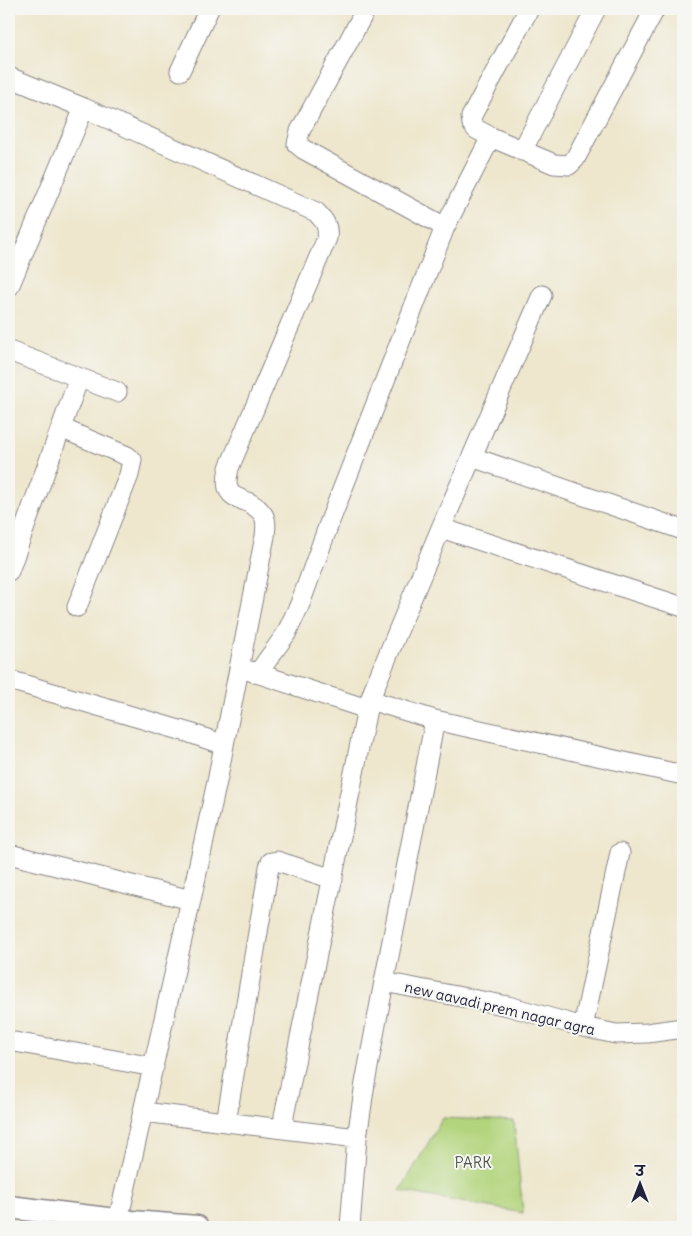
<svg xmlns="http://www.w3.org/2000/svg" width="692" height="1236" font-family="Delius,'Playpen Sans Deva',sans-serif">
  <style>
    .green { fill: #b2d47c; stroke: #6a7b5c }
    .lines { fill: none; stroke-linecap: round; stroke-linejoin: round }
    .minor-casing { stroke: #888484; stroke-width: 21 }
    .tertiary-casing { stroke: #888484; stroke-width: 25 }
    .minor { stroke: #fff; stroke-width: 19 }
    .tertiary { stroke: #fff; stroke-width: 22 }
    .labels { text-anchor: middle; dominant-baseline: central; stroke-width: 4; stroke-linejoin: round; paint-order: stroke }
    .street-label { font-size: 15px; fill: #22223b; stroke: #f6f6f2 }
    .park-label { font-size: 15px; fill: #4d574e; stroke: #f6f6f2 }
  </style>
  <rect width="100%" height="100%" fill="#f6f6f2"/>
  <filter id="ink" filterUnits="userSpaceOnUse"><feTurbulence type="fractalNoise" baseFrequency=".02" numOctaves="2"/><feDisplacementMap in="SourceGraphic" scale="10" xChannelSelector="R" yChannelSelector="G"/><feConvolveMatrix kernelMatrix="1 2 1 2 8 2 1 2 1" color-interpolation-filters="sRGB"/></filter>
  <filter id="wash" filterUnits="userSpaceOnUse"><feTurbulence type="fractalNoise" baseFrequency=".0096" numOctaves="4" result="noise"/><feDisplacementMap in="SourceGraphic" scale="20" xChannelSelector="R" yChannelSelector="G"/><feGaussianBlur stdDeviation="1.12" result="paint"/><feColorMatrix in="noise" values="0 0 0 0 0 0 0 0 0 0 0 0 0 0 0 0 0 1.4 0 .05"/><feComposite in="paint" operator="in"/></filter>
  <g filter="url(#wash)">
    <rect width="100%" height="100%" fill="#eee7ce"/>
    <path class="green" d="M443,1118L514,1121L523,1213L400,1191Z"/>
  </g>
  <g filter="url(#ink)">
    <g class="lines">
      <defs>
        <path id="minor" d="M366,9L300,131L297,144L303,149L445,227
          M529,9L471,117L472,124L476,129L491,137L554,164L569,165L575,159L655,9
          M180,71L209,9
          M9,77L84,108L9,287
          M84,108L316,212C324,220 329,226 327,238L229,468C220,507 246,492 262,513C267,519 266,528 265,536L224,745
          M522,151L596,9
          M9,351L117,392
          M61,428L127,456L132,460L129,475L77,607
          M472,457L683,530
          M441,528L683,607
          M9,571L79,378
          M247,670L367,709
          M258,673L286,634L300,604L330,521L445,227L491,137
          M9,680L190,733L224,745L218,777L191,900L118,1221
          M370,700L435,720L683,775
          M9,854L191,900
          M384,982L435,720
          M583,1027L620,853
          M9,1041L154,1067
          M143,1112L357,1138
          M226,1122L269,867L271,862L277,861L333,879
          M284,1129V1116L367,709L375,686L441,528L542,295
          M350,1227L357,1138L365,1083L384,982L508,1006L583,1027L616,1034L647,1033L683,1028"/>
        <path id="tertiary" d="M9,1207L132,1222L197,1227"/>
      </defs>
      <use href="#minor" class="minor-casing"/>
      <use href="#tertiary" class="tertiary-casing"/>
      <use href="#minor" class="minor"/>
      <use href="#tertiary" class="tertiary"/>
    </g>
  </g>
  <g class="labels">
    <g class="street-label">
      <text transform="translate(500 1008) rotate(13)">new aavadi prem nagar agra</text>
    </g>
    <g class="park-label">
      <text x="473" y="1162">PARK</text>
    </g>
  </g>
  <rect width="692" height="1236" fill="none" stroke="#f6f6f2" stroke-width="30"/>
  <g transform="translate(640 1184)" stroke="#f6f6f2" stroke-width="4" paint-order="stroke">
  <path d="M0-4L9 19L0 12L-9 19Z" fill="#22223b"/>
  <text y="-8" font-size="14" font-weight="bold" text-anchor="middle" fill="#22223b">उ</text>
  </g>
</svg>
